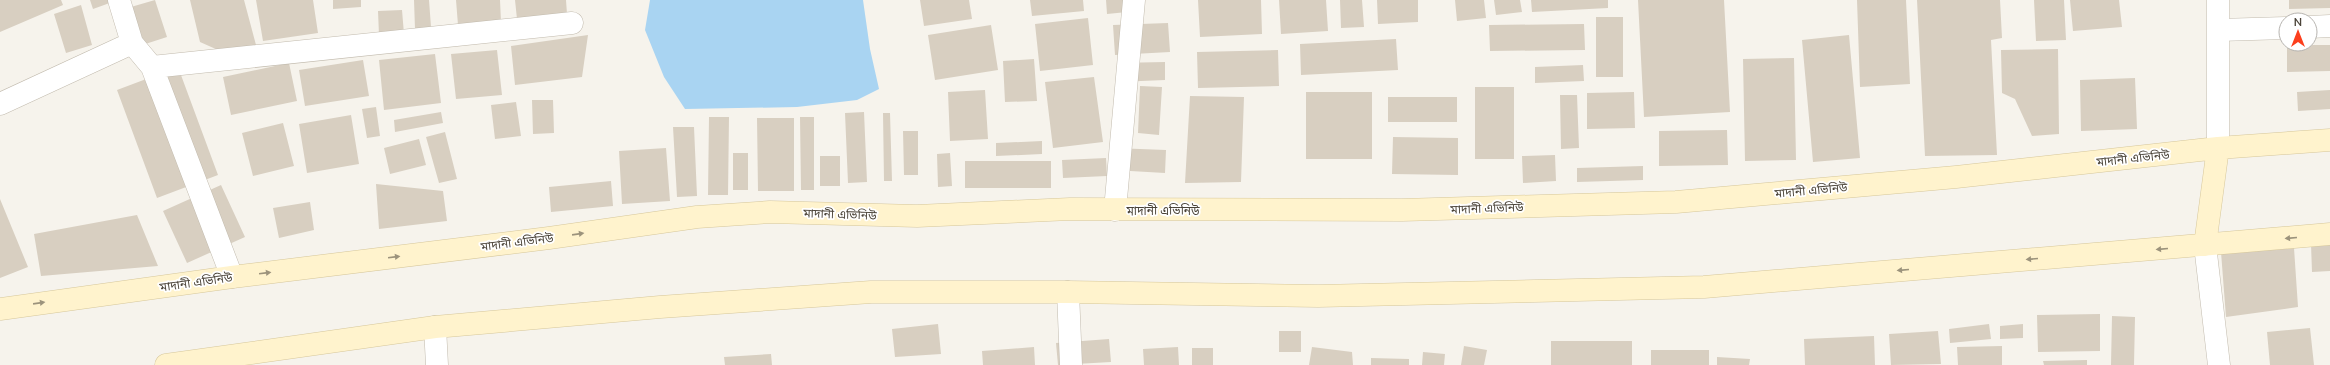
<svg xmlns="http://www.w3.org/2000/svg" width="2330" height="365" font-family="Mulish,'Noto Sans Bengali',sans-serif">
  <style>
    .water { fill: #a9d4f2 }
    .building { fill: #d8cfc1 }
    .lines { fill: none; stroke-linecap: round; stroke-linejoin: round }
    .street-casing { stroke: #c2bbae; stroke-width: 23 }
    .secondary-casing { stroke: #d6c79b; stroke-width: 23 }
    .street { stroke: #fff; stroke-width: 22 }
    .secondary { stroke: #fff3cd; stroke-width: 22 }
    .oneway { fill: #9c937c }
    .labels { text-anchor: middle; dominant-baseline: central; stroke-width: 3.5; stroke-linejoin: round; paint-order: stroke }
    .street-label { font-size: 12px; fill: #4b4439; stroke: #fff }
  </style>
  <rect width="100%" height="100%" fill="#f6f3ec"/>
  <path class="water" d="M650,0H863L870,49L879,89L857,100L797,107L685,109L664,77L645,30Z"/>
  <path class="building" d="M0,0H61L63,5L0,32Z
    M90,0H118L93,9Z
    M155,0L167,37L136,47L124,9Z
    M190,0H244L256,45L218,50L200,42Z
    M256,0H313L318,33L263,41Z
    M333,0H361V7L333,9Z
    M414,0H429L431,27L415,29Z
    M456,0H500L501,22L458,25Z
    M515,0H566L567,14L517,19Z
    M920,0H969L972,19L924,26Z
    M1030,0H1083L1084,11L1032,16Z
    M1106,0H1126L1127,12L1107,14Z
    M1198,0H1261L1262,34L1200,37Z
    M1279,0H1326L1328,31L1281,34Z
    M1340,0H1362L1364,27L1341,28Z
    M1377,0H1418V22L1378,24Z
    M1455,0H1484L1486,18L1457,21Z
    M1494,0H1520L1522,12L1496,15Z
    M1531,0H1608V8L1532,12Z
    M1638,0H1724L1730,112L1644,117Z
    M1857,0H1906L1910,84L1860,87Z
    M1917,0H2000L2002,38L1991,40L1997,155L1925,156Z
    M2034,0H2064L2066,40L2036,41Z
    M2070,0H2119L2122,27L2073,31Z
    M2289,0H2330V8L2289,9Z
    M81,5L92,45L66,53L54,14Z
    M402,10L404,34L379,35L378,11Z
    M1596,17H1623V77H1596Z
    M1088,18L1093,65L1040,71L1035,24Z
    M1168,23L1170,52L1115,55L1113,25Z
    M1584,24L1585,50L1490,51L1489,25Z
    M991,25L998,70L935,80L928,35Z
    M588,35L582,77L515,85L511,46Z
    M1849,35L1860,158L1813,162L1802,40Z
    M1396,39L1398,70L1301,75L1300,44Z
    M2287,45H2330V71L2287,72Z
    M2058,49L2059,134L2032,136L2015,99L2002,93L2001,50Z
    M497,50L502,95L456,99L451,54Z
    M1278,50L1279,86L1198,88L1197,52Z
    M435,54L441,103L384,110L379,60Z
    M1794,58L1796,160L1745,161L1743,59Z
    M1034,59L1037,101L1005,102L1003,61Z
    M363,60L369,96L305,106L299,70Z
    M1165,62V80L1117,82V63Z
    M289,63L297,101L231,115L223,77Z
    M1583,65L1584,81L1535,83V67Z
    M178,67L218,175L157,198L117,90Z
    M1094,77L1103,142L1053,148L1045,82Z
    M2135,78L2137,129L2081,131L2080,80Z
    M1140,86L1162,87L1159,135L1138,133Z
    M1475,87H1514V159H1475Z
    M985,90L988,139L950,141L948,92Z
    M2330,90V109L2298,111L2297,92Z
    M1306,92H1372V159H1306Z
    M1634,92L1635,128L1587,129V93Z
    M1560,95H1577L1579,148L1561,149Z
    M1190,96L1244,97L1241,182L1185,183Z
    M1388,97H1457V122H1388Z
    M532,100H553L554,133L533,134Z
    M516,102L521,136L495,139L491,105Z
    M376,107L380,136L367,138L362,109Z
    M441,112L443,123L395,132L394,120Z
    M864,112L867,182L848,183L845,113Z
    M883,113H890L892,181H884Z
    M351,115L359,164L307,173L299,124Z
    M709,117H729L728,195H708Z
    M800,117H814V190H801Z
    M757,118H794V191H758Z
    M283,123L294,166L253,176L242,133Z
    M673,127H694L697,196L677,197Z
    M1727,130L1728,165L1659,166V131Z
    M903,131H918V175H904Z
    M445,132L457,179L439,183L426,137Z
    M1393,137L1458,138V175L1392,174Z
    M419,139L426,165L390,174L384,148Z
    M1042,141V154L996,156V143Z
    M666,148L670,201L622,204L619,151Z
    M1114,148L1166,150L1165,173L1113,170Z
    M733,153H748V190H733Z
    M950,153L952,186L938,187L937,154Z
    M1555,155L1556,181L1523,183L1522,156Z
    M820,156H840V186H820Z
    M1106,158L1107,176L1063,178L1062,160Z
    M965,161H1051V188H965Z
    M1643,166V180L1577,182V168Z
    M611,181L613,206L551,212L549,187Z
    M376,184L443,191L447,221L379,229Z
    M221,185L245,237L187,263L163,211Z
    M0,199L28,267L0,278Z
    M310,202L314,230L279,238L273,208Z
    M137,215L158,266L41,276L34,234Z
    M2330,243V271L2312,272L2311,244Z
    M2294,248L2298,307L2226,317L2221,252Z
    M2100,314V351L2038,352L2037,315Z
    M2112,316L2135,317L2134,365H2111Z
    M938,324L941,354L895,357L892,329Z
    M1989,324L1991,339L1950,343L1949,329Z
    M2023,324V338L2000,339V326Z
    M2310,328L2314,365H2270L2267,332Z
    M1279,331H1301V352H1279Z
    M1938,331L1941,364L1891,365L1889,334Z
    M1874,336L1875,365H1805L1804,339Z
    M1109,339L1111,362L1058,365L1056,343Z
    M1551,341H1632V365H1551Z
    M1464,346L1487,350L1484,365H1461Z
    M2002,346V365H1958L1957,347Z
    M1034,347L1035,365H983L982,351Z
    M1178,347L1179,365H1144L1143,349Z
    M1312,347L1352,352L1353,365H1309Z
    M1192,348H1213V365H1192Z
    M1651,350H1709V365H1651Z
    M1423,352L1445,354L1444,365H1422Z
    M771,354L772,365H725L724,357Z
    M1717,357L1750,359L1749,365H1717Z
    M1371,358L1409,359V365H1371Z
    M2087,360V365H2044L2043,361Z"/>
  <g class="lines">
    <defs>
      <path id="street" d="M119,0L132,43L152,67L232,277
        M2310,27L2330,26
        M2219,30L2286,28
        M152,67L572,23
        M0,104L132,43
        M2218,148V0
        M1115,210L1134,0
        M2205,245L2219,365
        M1068,292L1071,365
        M435,327L437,365"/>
      <path id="secondary" d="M2205,245L2218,148
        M0,309L232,277L549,238L697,217L770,212L917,216L1070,209L1402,210L1676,202L1956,177L2218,148L2330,140
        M166,365L435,327L660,307L871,292H1068L1318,296L1704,287L2330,234"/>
    </defs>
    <use href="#street" class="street-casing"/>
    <use href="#secondary" class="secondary-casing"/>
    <use href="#street" class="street"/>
    <use href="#secondary" class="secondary"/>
  </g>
  <defs><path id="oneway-solid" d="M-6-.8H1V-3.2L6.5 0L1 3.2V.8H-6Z"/></defs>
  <g class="oneway">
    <use href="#oneway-solid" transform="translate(578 234) rotate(-8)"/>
    <use href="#oneway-solid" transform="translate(2291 238) rotate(175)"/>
    <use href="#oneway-solid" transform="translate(2162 249) rotate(175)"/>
    <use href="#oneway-solid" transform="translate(394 257) rotate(-7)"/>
    <use href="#oneway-solid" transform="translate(2032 259) rotate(175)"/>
    <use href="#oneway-solid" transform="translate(1903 270) rotate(175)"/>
    <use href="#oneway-solid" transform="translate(265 273) rotate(-7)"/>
    <use href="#oneway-solid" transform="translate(39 303) rotate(-8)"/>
  </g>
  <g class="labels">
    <g class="street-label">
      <text transform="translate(2133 158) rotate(-6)">মাদানী এভিনিউ</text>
      <text transform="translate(1811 190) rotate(-5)">মাদানী এভিনিউ</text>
      <text transform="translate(1487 208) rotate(-2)">মাদানী এভিনিউ</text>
      <text x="1163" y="210">মাদানী এভিনিউ</text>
      <text transform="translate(840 214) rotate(2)">মাদানী এভিনিউ</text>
      <text transform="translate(517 242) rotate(-7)">মাদানী এভিনিউ</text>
      <text transform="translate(196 282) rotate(-8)">মাদানী এভিনিউ</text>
    </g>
  </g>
  <g transform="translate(2298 32)"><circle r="19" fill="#ffffff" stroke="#b7b4b0"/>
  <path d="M0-3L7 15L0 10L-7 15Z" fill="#fc3f1d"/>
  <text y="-6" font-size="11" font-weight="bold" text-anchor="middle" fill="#4b4439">N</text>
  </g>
</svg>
